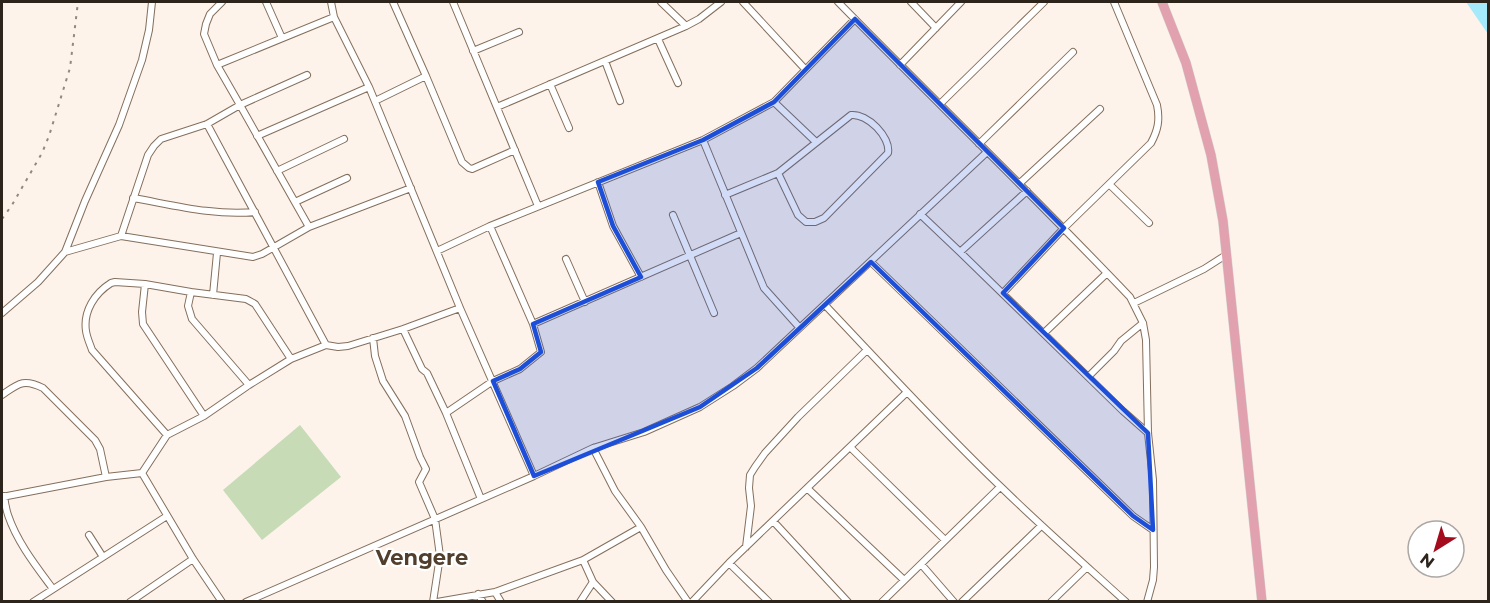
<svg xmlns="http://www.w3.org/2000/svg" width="1490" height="603" font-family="Montserrat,sans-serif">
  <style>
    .green { fill: #c7dbb6 }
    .water { fill: #a5eafa }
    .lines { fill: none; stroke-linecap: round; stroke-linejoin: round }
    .minor-casing { stroke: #846f5c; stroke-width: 8 }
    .primary-casing { stroke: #d5d3d2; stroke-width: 10 }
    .minor { stroke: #fff; stroke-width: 6 }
    .primary { stroke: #e1a1af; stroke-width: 9 }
    .rail { stroke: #918880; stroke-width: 2; stroke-dasharray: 3 6; stroke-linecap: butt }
    .marked { fill: #1d4ed8; fill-opacity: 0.2; stroke: #1d4ed8; stroke-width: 4.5; stroke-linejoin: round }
    .labels { text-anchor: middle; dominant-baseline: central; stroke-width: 4.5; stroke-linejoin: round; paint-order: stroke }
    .neighbourhood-label { font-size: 21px; font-weight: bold; fill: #513e2c; stroke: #fff }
  </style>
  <rect width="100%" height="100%" fill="#fdf3eb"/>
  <path class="green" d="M300,425L341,477L262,540L223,490Z"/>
  <path class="water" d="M1466,2H1488V34Z"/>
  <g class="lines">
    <defs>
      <path id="minor" d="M222,2L210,14L206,24L204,34L217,65L240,105L307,75
        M266,2L282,38
        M331,2L334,17L369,87L460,308L534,476
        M393,2L426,76L462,162L469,168L472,169L515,150
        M453,2L538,206
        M661,2L686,26L699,19L721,2
        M743,2L805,69
        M838,2C935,101 1035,197 1130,297L1143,323L1146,340L1148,433L1153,480L1154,567L1153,580L1147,602
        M911,2L936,28
        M658,39L678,83
        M473,51L519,32
        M605,61L620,101
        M217,65L334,17
        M900,65L961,2
        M550,84L569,128
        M375,101L426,76
        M774,102L816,142
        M940,104L1044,2
        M240,105L309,227L262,254L253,257L121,236L148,155L154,146L161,139L207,124Z
        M497,107L686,26
        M207,124L326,345L338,347L348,346L403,329L460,308
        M257,136L369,87
        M703,140L764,288L799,327
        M979,144L1073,52
        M277,171L344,139
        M598,182L613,226L641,277
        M1020,183L1100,109
        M1109,184L1149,223
        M725,195L778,173L851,115C867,113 891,137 888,153L824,218L815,222H806L798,215L778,173
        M133,198C173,205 214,216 255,212
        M295,202L347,178
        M920,214L960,252L1123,411L1148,433
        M673,215L714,313
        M309,227L411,188
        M437,251L490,226L703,140L774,102L855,19
        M65,252L121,236
        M960,252L1027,191
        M566,259L585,302
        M871,262L1133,516L1153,530
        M145,284L142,312L143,324L204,416
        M191,292L188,306L192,319L249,385
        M1003,293L1064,228L1151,143C1158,130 1160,120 1157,105L1114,2
        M213,295L217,253
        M1134,303L1204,269L1226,255
        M825,305C883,366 940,429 1002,488C1042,527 1084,564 1126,602
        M2,313L38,282L65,252L85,201L119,125L142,60L149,30L152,2
        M533,324L741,233
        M403,329L422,369L427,373L446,413L481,499
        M1044,333L1107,273
        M373,338L375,356L383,381L405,416L420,457L426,469L419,482L435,519L440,556L433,602
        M1088,377L1114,351L1121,341L1143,323
        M2,395C18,384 23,378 43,388L95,440L100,449L106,477
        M446,413L493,381L520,369L541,352L533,324L490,226
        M167,435L92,350C90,344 87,338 86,331C83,311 95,293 111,283L115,282L145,284L191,292L246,299L255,304L291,359
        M850,447L945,540
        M593,448L615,491L641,527L666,570L688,602
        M807,488L904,580
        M4,496C5,503 6,509 8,515C17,542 36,566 53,589
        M2,497L106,477L142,473
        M773,521L848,602
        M89,535L103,557
        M746,547L751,506L749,488L750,475L755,467L765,453L798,417L867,350
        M583,560L593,582L612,602
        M729,563L769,602
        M921,564L954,602
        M495,592L501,602
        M478,594L483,602
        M33,602L167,516
        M130,602L193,559
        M222,602L193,559L142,473L167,435L204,416L249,385L291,359L326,345
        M246,602L534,476L593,448L644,432L700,407L733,386L757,368L987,152
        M437,602L495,592L583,560L641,527
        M580,602L593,582
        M692,602L729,563L906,393
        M882,602L1000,487
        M962,602L1041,526
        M1051,602L1087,567"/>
      <path id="primary" d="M1162,2L1186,63L1211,155L1223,221L1262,602"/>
    </defs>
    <use href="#minor" class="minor-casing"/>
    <use href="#primary" class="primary-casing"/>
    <use href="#minor" class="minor"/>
    <use href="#primary" class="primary"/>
    <path class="rail" d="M2,219L12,205L42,153L49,136L70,68L78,2"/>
  </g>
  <path class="marked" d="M855,19L1064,228L1003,293L1148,433L1153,530L1133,516L871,262L757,368L700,407L534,476L493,381L520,369L541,352L533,324L641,277L613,226L598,182L703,140L774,102Z"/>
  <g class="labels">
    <g class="neighbourhood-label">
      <text x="422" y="557">Vengere</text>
    </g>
  </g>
  <rect width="1490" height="603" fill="none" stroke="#2d241c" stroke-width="6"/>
  <g transform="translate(1436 549) rotate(217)"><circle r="28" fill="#ffffff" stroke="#aba7a4" stroke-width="1.5"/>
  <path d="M0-4.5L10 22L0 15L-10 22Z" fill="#a40b1d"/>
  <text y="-9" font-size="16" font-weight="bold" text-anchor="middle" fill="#2d241c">N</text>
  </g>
</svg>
